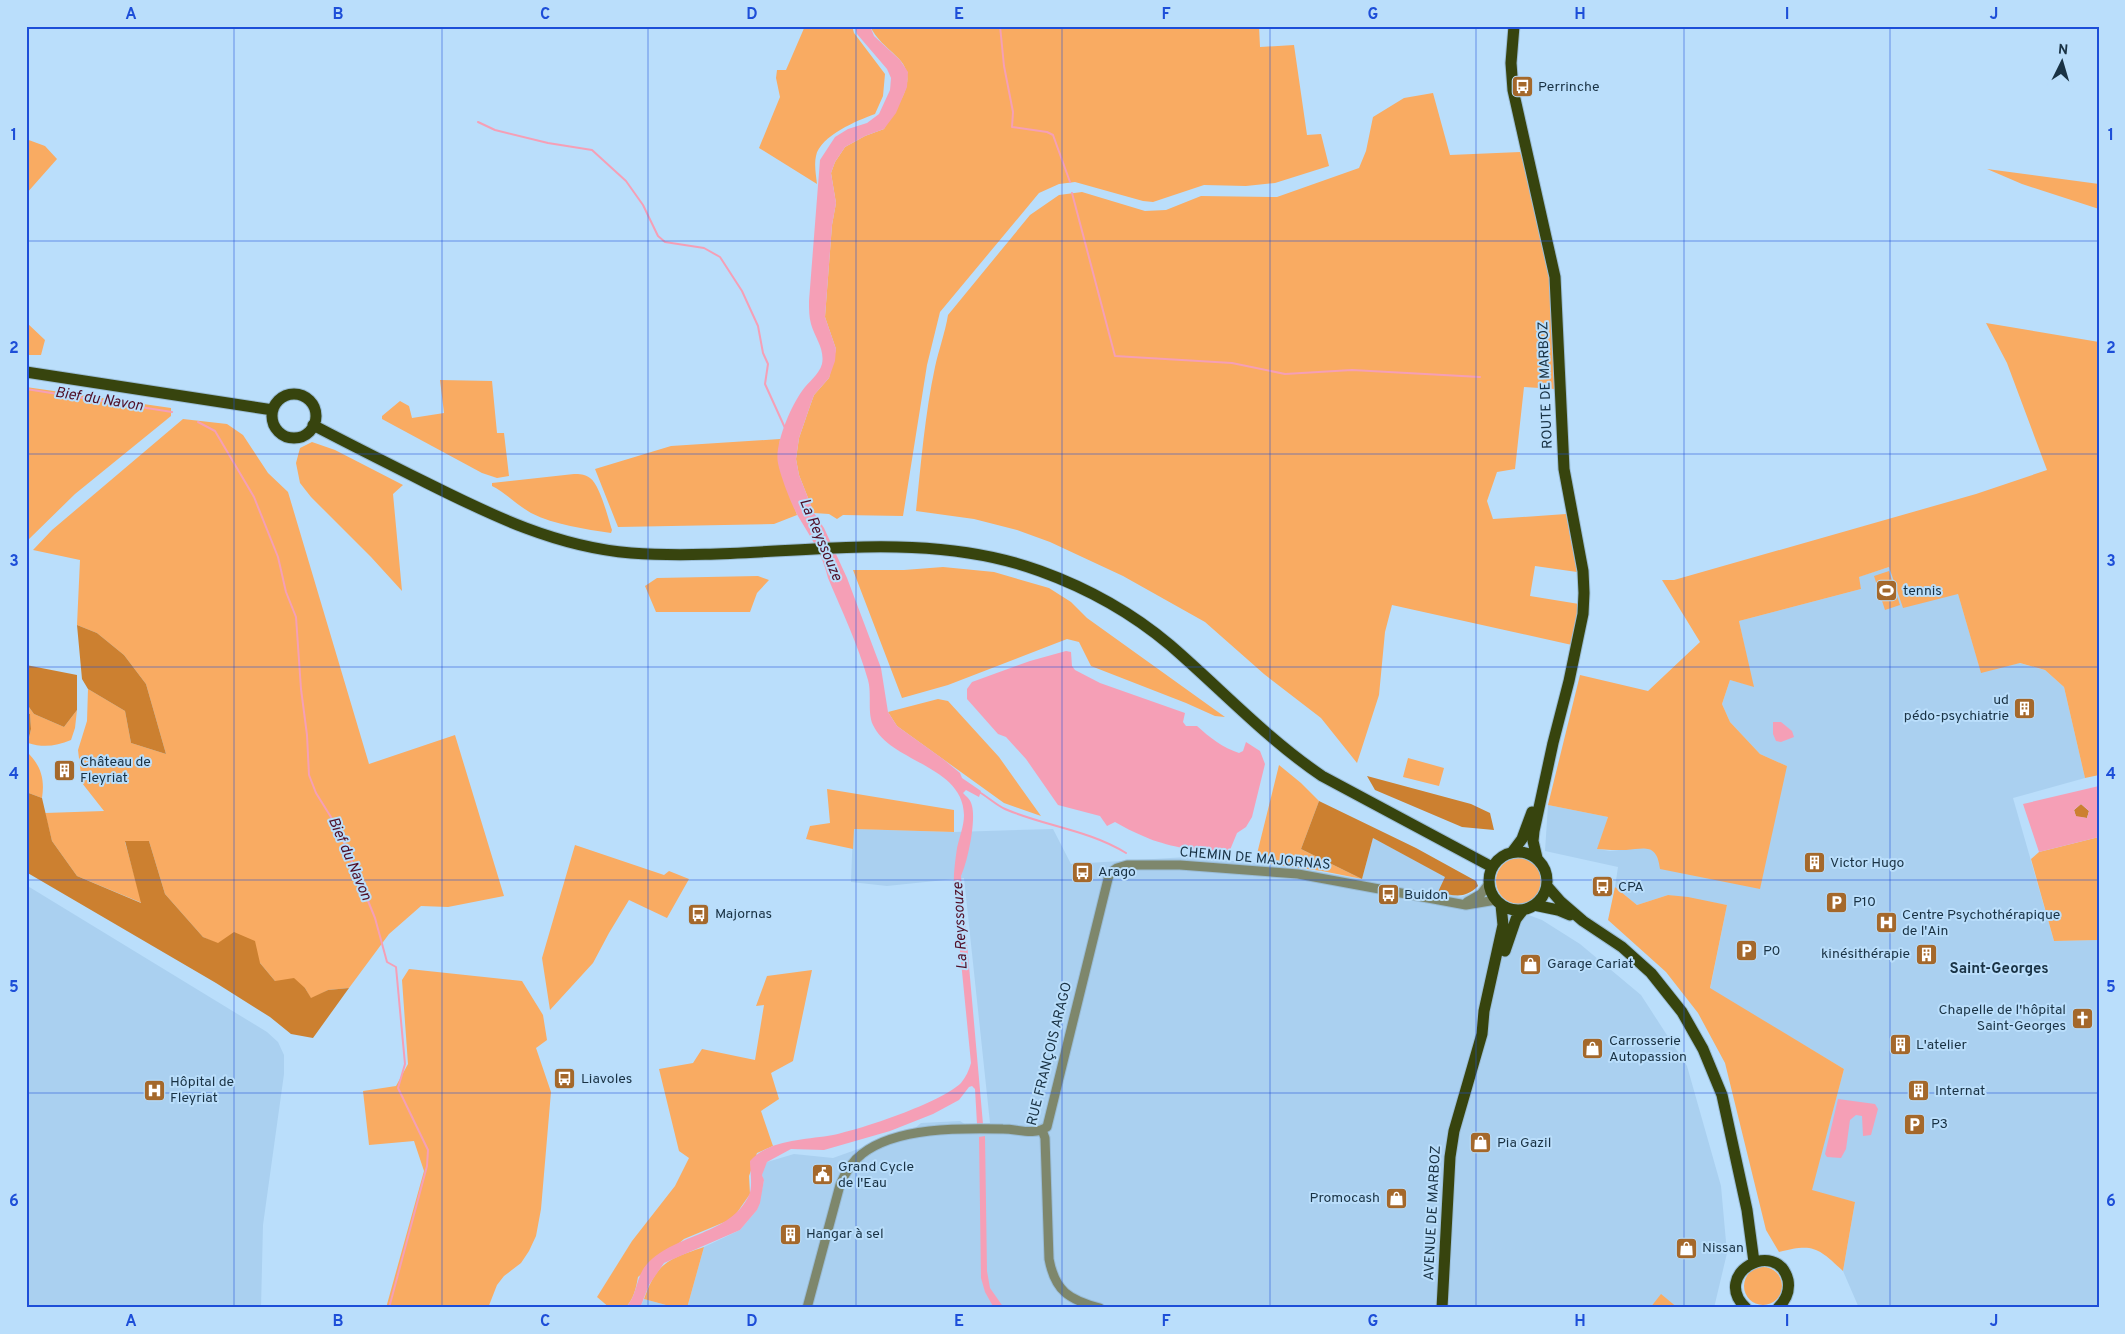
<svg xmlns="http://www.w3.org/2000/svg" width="2125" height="1334" font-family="Overpass,sans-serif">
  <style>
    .built { fill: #aad0f0 }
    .green { fill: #f9ab62 }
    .forest { fill: #cc8030 }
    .water { fill: #f59fb6; fill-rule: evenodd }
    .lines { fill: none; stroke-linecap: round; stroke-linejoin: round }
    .stream { stroke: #f59fb6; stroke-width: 2 }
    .minor-casing { stroke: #9abcd6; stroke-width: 11 }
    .major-casing { stroke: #9abcd6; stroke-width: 13 }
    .minor { stroke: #7e876c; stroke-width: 9 }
    .major { stroke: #37440e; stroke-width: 11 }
    .grid { fill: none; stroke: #1d4ed8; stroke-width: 1; stroke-opacity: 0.55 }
    .labels { text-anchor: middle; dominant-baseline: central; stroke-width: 4; stroke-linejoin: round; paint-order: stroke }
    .poi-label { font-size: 14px; fill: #193244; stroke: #badefb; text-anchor: start }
    .street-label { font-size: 14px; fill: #193244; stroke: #badefb }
    .water-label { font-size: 15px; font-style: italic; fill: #511028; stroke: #badefb }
    .neighbourhood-label { font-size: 15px; font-weight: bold; fill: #193244; stroke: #badefb }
    .neatline { fill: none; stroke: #1d4ed8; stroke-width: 2 }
    .grid-label { font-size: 16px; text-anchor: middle; font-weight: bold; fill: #1d4ed8 }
  </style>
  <rect width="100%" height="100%" fill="#badefb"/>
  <path class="built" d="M1889,567L1958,594L1981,672L2019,663L2045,670L2064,687L2085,778L2013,798L2054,941L2099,940V1308H1859L1843,1271L1855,1202L1811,1191L1844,1069L1710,989L1727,905L1668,895L1637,905L1615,887L1618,867L1545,851L1548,805L1608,817L1598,849L1610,851L1646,847L1655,852L1658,859L1787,766L1760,754L1730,722L1722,704L1730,680L1753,686L1739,621L1861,589L1858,577Z
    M853,829L954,832L1053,829L1071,864L1187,857L1279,865L1362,879L1373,838L1446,877L1439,892L1461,897L1471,893L1542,920L1580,944L1641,995L1687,1066L1721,1186L1727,1253L1714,1308H1678L1661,1295L1650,1308H687L704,1247L740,1230L757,1210L764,1181L762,1175L763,1169L767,1162L794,1154L833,1158L914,1129L921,1123L960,1121L968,1126L990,1123L964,878L887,886L851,882Z
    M26,885L267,1032L278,1042L284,1055V1074L263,1225L261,1308H26Z
    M644,1299L677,1308H640Z"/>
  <path class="green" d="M805,26H852L854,33L885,74L883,96L875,114C858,120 820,136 816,156C814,164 816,175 817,184L759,148L780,97L776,78L777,70H786Z
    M870,26H1259L1260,47L1294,45L1307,135L1321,134L1329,166L1275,183L1246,186L1204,185L1153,202L1143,201L1075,182L1059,184L1039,193L940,312L927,365L903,516L843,515L837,519L829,514L814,513L799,475L796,459L799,438L810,406L814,395L829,378L836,349L825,317L832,225L836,203L831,173L835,162L845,147L865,136L884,129C897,105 922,79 896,56C886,46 876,39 870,26Z
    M1433,93L1450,155L1520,152L1531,186L1551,283L1555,389L1524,387L1515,469L1497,472L1487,501L1493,519L1566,514L1577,572L1535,566L1530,596L1579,604L1572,645L1392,605L1385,632L1379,695L1357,763L1321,718L1264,674L1205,622L1123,576L1050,542L1017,530L974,519L916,511C921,463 925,414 935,367C939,349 945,333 948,315L1030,215L1059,195L1082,192L1145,211L1166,210L1201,196L1277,197L1359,168L1366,151L1373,117L1404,98Z
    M26,139L45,146L57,159L26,194Z
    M1987,169L2099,184V209L2022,184Z
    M26,322L45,340L41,355H26Z
    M1986,323L2099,342V775L2085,778L2064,687L2045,670L2020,663L1981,673L1958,594L1903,608L1889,567L1859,577L1861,589L1739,621L1754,687L1730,680L1722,704L1730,722L1760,754L1787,766L1760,889L1660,869C1657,844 1646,848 1626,850C1616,850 1607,850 1597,849L1608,817L1548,805L1580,675L1648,691L1700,642L1662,580H1674L1976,494L2047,470L2007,363Z
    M440,380L492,381L497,433H504L509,476L497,478L482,473L382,419V416L400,401L409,406L412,418L444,413Z
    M26,387L171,408V416L75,494L26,542Z
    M183,419L227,424L243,435L268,473L288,492L369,764L455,735L504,896L448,907L421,906L389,934L349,988L328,990L311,999L305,988L275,981L260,963L203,937L165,894L149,841L125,842L142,903L77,876L52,841L45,813L104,811L82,783L78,750L87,721L88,689L125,711L131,743L166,754L146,684L124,655L97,633L77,625L80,560L33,550L52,530Z
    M780,439L778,461L797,515L774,524L618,527L595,469L671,446Z
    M312,442L335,450L403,485L393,494L402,591L371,557L311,497L300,483L296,463L300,448Z
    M574,474C579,474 585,474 590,478C600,485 608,518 612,530L611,533C585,529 555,525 531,513C517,505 506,493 492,486V483Z
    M943,567L994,572L1049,588L1071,602L1087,618L1225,717L1215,716L1186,703L1091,666L1079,642L1067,639L948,685L902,698L853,570H904Z
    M1889,571L1900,605L1885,610L1874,576Z
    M758,576L769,580L757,593L750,612H656L645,586L657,578Z
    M938,699L948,701L999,757L1041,816L1004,803L897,726L888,712Z
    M26,703L34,714L64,727L77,710L75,728L71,740C56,746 44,748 28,743L31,729L30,714L26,712Z
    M26,751C41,765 45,779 42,798L26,792Z
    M1408,758L1444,768L1439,786L1403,777Z
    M1279,765L1301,783L1319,801L1301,849L1362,879L1322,871L1255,862Z
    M827,789L954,810V832L854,829L853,849L806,839L810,826L830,823Z
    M2099,837V940L2054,941L2031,859L2039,852Z
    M575,845L664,875L669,871L689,879L667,918L629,900L609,933L593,963L550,1010L542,958Z
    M1496 881a23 23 0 1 1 46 0a23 23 0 1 1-46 0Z
    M1615,887L1637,905L1668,895L1688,897L1727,905L1710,988L1844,1069L1812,1190L1855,1202L1843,1271C1818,1248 1814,1243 1779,1252L1766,1230L1725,1063L1698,1013L1666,972L1608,920Z
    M409,969L522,981L543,1015L547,1040L536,1048L551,1092L541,1209L536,1236L529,1251L521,1263L504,1276L497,1285L488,1308H386L424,1171L414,1141L369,1145L363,1091L396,1086L408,1064L402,980Z
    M812,970L793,1061L771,1073L779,1099L761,1111L773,1146L757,1153L749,1176L750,1194L736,1214L727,1221L684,1239L638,1277C636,1288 634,1299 625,1308H610L597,1297L632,1241L675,1186L689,1158L679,1151L659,1069L693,1063L702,1049L755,1060L764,1005L756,1006L767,976Z
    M704,1247L687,1308H677L644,1299C657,1262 669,1259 704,1247Z
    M1744 1286a19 19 0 1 1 38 0a19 19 0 1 1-38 0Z
    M1661,1294L1678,1308H1650Z"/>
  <path class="forest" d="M77,625L97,633L124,655L146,684L166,754L131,743L125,711L88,689L82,679Z
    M26,665L77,675V710L64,727L34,714L26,703Z
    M26,712L30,714L31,729L26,751Z
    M1367,776L1471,804L1490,813L1494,830L1462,827L1375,790Z
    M26,792L42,798L52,841L77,876L141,903L125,841H149L165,894L203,937L218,943L234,932L255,941L260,963L275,981L294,978L305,988L311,998L328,990L349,988L313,1038L291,1034L270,1017L216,983L26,872Z
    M1319,801L1416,848L1476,881L1478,886C1465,899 1455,896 1438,892L1445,877L1373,838L1362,879L1301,849Z
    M2081,804L2089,811L2087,818L2076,817L2074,810Z"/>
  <path class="water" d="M855,26H870L874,36L900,60L908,72L907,87L896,113L884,129L865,136L845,147L835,162L831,173L836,203L832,225L825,317L836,349L835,361L829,378L814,395L810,406L799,438L796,459L799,475L814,513L824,528L847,578L881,668L888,712L897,726L943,759L960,773L962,778L981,791L979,797L966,790L963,793C967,797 971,800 972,806C976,821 968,861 961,876L983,1124H977L975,1089L972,1086L969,1087L959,1100L933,1114L890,1131L824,1150L791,1149L767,1162L762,1175L764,1180L760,1203L757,1210L740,1230L664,1263L649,1285L640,1308H625C638,1296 635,1277 647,1264C676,1233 731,1235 749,1195C753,1187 750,1170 750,1161C770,1139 805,1140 833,1135C862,1129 940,1103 961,1083C966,1077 969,1070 971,1063L954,890C953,876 955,862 957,848C959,838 964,826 964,815C963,765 891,763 873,725C867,712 872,694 868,680C858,645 842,611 828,578C822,553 811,538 798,516C792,506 780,475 778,463C774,445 791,406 802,391C808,382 819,375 822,364C825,349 815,338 811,324C809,317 809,309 809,301L820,160L835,137L848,129L867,123L879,114L890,90L891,78L887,69L857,34Z
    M1066,651L1071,652L1072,666L1075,670L1100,683L1185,713L1183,722L1186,726H1197C1209,737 1223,748 1239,753L1243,751L1246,742L1260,751L1265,764L1252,817L1246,827L1237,833L1230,850C1211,856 1161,845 1143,836C1133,832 1124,827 1115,822L1107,826L1100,816L1058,805L1026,759L1006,737L998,734L967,699V689L972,682L1030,661Z
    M1773,722H1781L1792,731L1794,737L1781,742L1776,741L1773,734Z
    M2099,786V837L2039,852L2023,804ZM2081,804L2089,811L2087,818L2076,816L2074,810Z
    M1838,1099L1875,1104L1878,1109L1871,1135L1863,1136L1862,1116L1856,1115L1850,1120L1846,1149L1841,1158L1827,1157L1825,1154Z
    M985,1136L987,1271L990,1288L1004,1308H994L985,1292L981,1278L979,1137Z"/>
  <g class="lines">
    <path class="stream" d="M1000,26L1004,66L1013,112L1012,127L1047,132L1053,135L1070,182
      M478,122L495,130L548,143L592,150L626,181L643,205L658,236L665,242L704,248L720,257L742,291L758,326L763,353L768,364L765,384L785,428
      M1072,193L1115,356L1232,363L1285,374L1352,370L1480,377
      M26,389L172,412
      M198,422L215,431L254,497L278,557L286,592L296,617L301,689L307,735L309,775L316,793L339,830L375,918L387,962L396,967L405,1064L398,1088L428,1150L427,1166L389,1308
      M979,792C988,797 996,805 1005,809C1044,826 1089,830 1126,853"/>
    <defs>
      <path id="minor" d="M1467,902L1481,894L1488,885
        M1042,1130L1045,1138L1049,1259C1055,1291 1069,1300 1100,1308
        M807,1308L840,1185C845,1173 851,1162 862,1154C896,1127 961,1128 1003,1129C1019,1129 1033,1136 1047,1127L1108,879L1110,873L1117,868L1127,865H1180L1298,874L1466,905L1496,900"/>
      <path id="major" d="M1514,26L1511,63L1513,90L1555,277L1564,469L1583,571L1584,593L1583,614L1569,681L1553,743L1534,831L1533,841L1537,858
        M26,372L273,410
        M272 416a22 22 0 1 1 44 0a22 22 0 1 1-44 0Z
        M313,425C351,445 389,464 427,483C493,516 557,547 631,553C766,563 910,523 1040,571C1087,588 1132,613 1170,645C1221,689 1266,738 1322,776L1492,867
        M1513,851L1522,839L1532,812
        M1489 881a29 29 0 1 1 58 0a29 29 0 1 1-58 0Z
        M1547,886L1561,902L1583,921L1622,947L1651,973L1682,1012L1703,1049L1722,1095L1747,1210L1754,1262
        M1534,905L1558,910L1570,915
        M1505,951L1516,919L1523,910
        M1442,1308L1450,1157L1454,1131L1482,1034L1484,1011L1503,925L1501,905
        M1746,1308C1710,1274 1777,1237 1788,1280C1790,1291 1786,1300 1778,1308"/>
    </defs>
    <use href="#minor" class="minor-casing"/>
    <use href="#major" class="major-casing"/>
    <use href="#minor" class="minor"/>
    <use href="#major" class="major"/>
  </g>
  <path class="grid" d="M234,26V1308M442,26V1308M648,26V1308M856,26V1308M1062,26V1308M1270,26V1308M1476,26V1308M1684,26V1308M1890,26V1308M26,241H2099M26,454H2099M26,667H2099M26,880H2099M26,1093H2099"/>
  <defs>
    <symbol id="bus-square" viewBox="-11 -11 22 22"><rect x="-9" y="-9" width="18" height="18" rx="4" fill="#a4682b" stroke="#badefb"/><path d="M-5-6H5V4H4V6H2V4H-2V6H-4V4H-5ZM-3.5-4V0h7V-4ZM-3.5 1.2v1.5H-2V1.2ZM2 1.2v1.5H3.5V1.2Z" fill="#fff"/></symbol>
    <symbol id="stadium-square" viewBox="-11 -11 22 22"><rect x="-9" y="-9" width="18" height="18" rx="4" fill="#a4682b" stroke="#badefb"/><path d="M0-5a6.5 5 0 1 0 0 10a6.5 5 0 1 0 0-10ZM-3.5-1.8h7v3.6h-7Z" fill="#fff"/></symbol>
    <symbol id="building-square" viewBox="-11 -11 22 22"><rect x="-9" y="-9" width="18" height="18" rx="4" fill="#a4682b" stroke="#badefb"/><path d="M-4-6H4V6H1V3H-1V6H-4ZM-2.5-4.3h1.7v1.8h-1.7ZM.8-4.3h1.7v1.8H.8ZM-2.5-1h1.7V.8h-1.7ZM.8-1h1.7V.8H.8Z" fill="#fff"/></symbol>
    <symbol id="parking-square" viewBox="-11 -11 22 22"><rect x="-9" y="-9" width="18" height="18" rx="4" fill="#a4682b" stroke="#badefb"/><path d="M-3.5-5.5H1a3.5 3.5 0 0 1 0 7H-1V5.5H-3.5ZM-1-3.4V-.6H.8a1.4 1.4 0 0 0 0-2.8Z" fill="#fff"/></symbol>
    <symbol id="hospital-square" viewBox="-11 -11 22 22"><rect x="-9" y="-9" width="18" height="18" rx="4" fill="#a4682b" stroke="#badefb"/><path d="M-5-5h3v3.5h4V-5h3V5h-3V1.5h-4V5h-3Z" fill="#fff"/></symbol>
    <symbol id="shop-square" viewBox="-11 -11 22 22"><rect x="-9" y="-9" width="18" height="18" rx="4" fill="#a4682b" stroke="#badefb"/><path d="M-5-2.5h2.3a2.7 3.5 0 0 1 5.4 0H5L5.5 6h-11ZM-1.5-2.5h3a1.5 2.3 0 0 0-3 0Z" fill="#fff"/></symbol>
    <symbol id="church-square" viewBox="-11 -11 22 22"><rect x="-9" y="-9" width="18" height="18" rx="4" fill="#a4682b" stroke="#badefb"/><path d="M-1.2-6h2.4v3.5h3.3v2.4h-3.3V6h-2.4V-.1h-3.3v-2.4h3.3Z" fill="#fff"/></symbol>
    <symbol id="civic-square" viewBox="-11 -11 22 22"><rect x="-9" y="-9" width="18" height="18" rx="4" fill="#a4682b" stroke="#badefb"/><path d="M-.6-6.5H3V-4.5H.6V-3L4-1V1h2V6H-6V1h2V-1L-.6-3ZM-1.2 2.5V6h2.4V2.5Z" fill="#fff"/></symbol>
  </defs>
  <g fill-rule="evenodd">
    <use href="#bus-square" x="1510" y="74" width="25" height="25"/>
    <use href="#stadium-square" x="1874" y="578" width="25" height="25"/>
    <use href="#building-square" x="2012" y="696" width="25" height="25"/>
    <use href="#building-square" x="52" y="758" width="25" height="25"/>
    <use href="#building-square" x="1802" y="850" width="25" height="25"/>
    <use href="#bus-square" x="1070" y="860" width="25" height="25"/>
    <use href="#bus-square" x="1590" y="874" width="25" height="25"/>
    <use href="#bus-square" x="1376" y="882" width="25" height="25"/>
    <use href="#parking-square" x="1824" y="890" width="25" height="25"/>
    <use href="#bus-square" x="686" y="902" width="25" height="25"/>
    <use href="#hospital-square" x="1874" y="910" width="25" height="25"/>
    <use href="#parking-square" x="1734" y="938" width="25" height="25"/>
    <use href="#building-square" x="1914" y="942" width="25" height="25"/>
    <use href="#shop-square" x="1518" y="952" width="25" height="25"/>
    <use href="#church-square" x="2070" y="1006" width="25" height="25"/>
    <use href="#building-square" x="1888" y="1032" width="25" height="25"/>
    <use href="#shop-square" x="1580" y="1036" width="25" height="25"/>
    <use href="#bus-square" x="552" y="1066" width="25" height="25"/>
    <use href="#hospital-square" x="142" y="1078" width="25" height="25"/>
    <use href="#building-square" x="1906" y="1078" width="25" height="25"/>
    <use href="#parking-square" x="1902" y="1112" width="25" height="25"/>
    <use href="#shop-square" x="1468" y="1130" width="25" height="25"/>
    <use href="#civic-square" x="810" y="1162" width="25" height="25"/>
    <use href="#shop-square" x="1384" y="1186" width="25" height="25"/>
    <use href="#building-square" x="778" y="1222" width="25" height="25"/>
    <use href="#shop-square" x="1674" y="1236" width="25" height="25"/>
  </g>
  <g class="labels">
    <g class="poi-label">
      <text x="1538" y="87">Perrinche</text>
      <text x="1903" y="591">tennis</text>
      <text x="2009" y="700" text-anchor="end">ud<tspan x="2009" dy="16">pédo-psychiatrie</tspan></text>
      <text x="80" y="762">Château de<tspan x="80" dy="16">Fleyriat</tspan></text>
      <text x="1830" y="863">Victor Hugo</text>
      <text x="1098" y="872">Arago</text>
      <text x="1618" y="887">CPA</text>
      <text x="1404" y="895">Buidon</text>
      <text x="1853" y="902">P10</text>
      <text x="715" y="914">Majornas</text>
      <text x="1902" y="915">Centre Psychothérapique<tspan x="1902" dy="16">de l'Ain</tspan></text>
      <text x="1763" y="951">P0</text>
      <text x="1910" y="954" text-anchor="end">kinésithérapie</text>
      <text x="1547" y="964">Garage Cariat</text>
      <text x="2066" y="1010" text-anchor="end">Chapelle de l'hôpital<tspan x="2066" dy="16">Saint-Georges</tspan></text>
      <text x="1609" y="1041">Carrosserie<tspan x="1609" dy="16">Autopassion</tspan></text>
      <text x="1916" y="1045">L'atelier</text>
      <text x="581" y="1079">Liavoles</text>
      <text x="170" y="1082">Hôpital de<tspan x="170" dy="16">Fleyriat</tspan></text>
      <text x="1935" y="1091">Internat</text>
      <text x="1931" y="1124">P3</text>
      <text x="1497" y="1143">Pia Gazil</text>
      <text x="838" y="1167">Grand Cycle<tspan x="838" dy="16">de l'Eau</tspan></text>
      <text x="1380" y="1198" text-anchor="end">Promocash</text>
      <text x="806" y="1234">Hangar à sel</text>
      <text x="1702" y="1248">Nissan</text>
    </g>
    <g class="street-label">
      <text transform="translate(1546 385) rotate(-92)">ROUTE DE MARBOZ</text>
      <text transform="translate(1255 859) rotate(5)">CHEMIN DE MAJORNAS</text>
      <text transform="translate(1050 1054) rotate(-76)">RUE FRANÇOIS ARAGO</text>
      <text transform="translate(1433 1213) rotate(-87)">AVENUE DE MARBOZ</text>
    </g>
    <g class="water-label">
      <text transform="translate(99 400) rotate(9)">Bief du Navon</text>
      <text transform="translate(820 540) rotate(67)">La Reyssouze</text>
      <text transform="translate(349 859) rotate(67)">Bief du Navon</text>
      <text transform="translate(961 926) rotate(-93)">La Reyssouze</text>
    </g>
    <g class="neighbourhood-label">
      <text x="1999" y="969">Saint-Georges</text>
    </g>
  </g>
  <rect width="2125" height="1334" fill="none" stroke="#badefb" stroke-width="55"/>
  <g transform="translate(2062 62) rotate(5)" stroke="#badefb" stroke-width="4" paint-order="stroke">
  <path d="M0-4L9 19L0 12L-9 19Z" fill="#193244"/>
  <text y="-8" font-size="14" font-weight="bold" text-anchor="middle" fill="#193244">N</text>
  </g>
  <rect x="28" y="28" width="2070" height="1278" class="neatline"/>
  <g class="grid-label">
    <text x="131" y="19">A</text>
    <text x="338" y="19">B</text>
    <text x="545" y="19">C</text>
    <text x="752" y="19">D</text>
    <text x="959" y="19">E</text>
    <text x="1166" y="19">F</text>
    <text x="1373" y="19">G</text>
    <text x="1580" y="19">H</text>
    <text x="1787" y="19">I</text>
    <text x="1994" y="19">J</text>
    <text x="14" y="140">1</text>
    <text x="2111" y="140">1</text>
    <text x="14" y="353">2</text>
    <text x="2111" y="353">2</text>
    <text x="14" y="566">3</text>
    <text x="2111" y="566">3</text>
    <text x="14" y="779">4</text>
    <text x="2111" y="779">4</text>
    <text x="14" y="992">5</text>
    <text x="2111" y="992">5</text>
    <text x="14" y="1206">6</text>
    <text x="2111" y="1206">6</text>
    <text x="131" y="1326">A</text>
    <text x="338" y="1326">B</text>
    <text x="545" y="1326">C</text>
    <text x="752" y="1326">D</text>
    <text x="959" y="1326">E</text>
    <text x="1166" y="1326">F</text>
    <text x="1373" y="1326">G</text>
    <text x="1580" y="1326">H</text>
    <text x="1787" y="1326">I</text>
    <text x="1994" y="1326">J</text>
  </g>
</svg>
